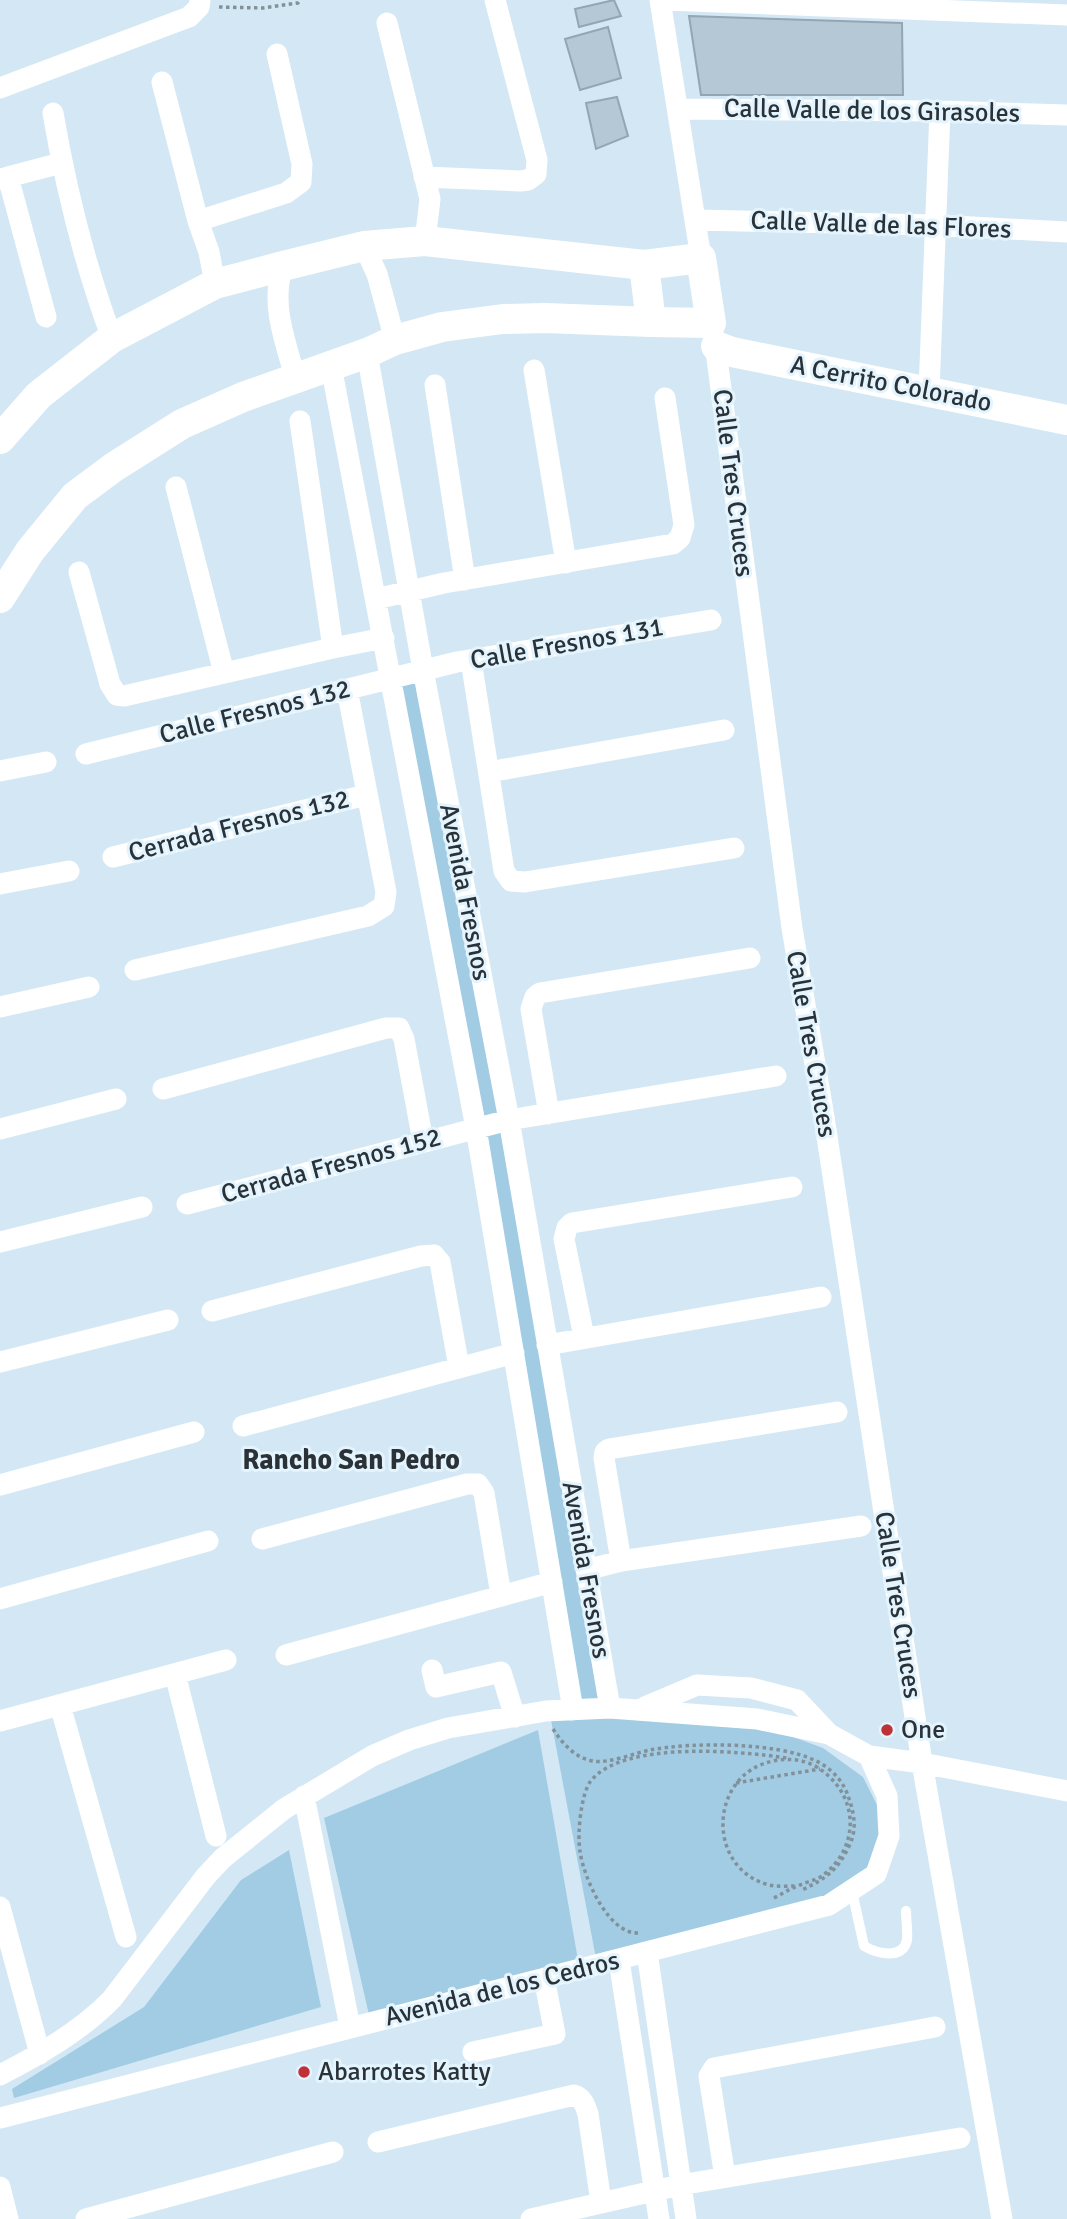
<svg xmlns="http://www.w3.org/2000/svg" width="1067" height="2219" font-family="Signika,sans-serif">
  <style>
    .green { fill: #a1cce4 }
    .building { fill: #b4c9d5; stroke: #93a6b2; stroke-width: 2 }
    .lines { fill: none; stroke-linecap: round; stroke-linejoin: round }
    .path { stroke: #829199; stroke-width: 3.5; stroke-dasharray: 3.5 3.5; stroke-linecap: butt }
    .service { stroke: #fff; stroke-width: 10 }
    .minor { stroke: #fff; stroke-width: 21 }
    .secondary { stroke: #fff; stroke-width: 30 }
    .poi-dot { fill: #c03137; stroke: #e3f4fe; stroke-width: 2.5 }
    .labels { text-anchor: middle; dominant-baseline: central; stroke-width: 6; stroke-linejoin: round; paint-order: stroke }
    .street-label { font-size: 26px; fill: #2a3237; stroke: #e3f4fe }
    .poi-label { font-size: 26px; fill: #2a3237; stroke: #e3f4fe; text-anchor: start }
    .neighbourhood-label { font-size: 28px; font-weight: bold; fill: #2a3237; stroke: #e3f4fe }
  </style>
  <rect width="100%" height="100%" fill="#d3e8f4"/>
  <path class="green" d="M423,670L610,1708L573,1710L391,677Z
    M580,1715L755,1723L823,1748L863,1777L882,1815L878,1847L862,1876L826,1900L597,1964L551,1720Z
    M538,1730L578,1960L369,2015L324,1818Z
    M289,1850L321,2007L14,2098L12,2089L144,2007L241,1880Z"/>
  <path class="building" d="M614,0L621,16L579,27L575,9Z
    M689,16L902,23L903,95H701Z
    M608,27L621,78L580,90L565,39Z
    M617,97L628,136L596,149L586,103Z"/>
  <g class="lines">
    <path class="path" d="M219,7L263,8L298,3L300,0
      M553,1729C563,1744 575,1758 593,1761C608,1764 635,1753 650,1750C692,1742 775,1742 814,1760C828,1766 841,1778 847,1793C853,1809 858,1827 850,1844C839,1869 827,1878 802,1890
      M736,1783L820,1769
      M774,1898C782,1894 789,1889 798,1886C805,1882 815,1881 822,1876C863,1845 858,1791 815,1766C802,1759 787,1758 773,1761C709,1774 705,1868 769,1885C777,1887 788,1886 796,1886
      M638,1933C608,1934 583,1876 580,1851C577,1835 581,1795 590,1782C621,1740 741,1751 787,1758"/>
    <path class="service" d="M852,1891L864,1946C876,1953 903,1961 907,1940C908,1931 906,1920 906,1911"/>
    <path class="minor" d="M660,0L701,258
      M665,0L1067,15
      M387,23L430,199L425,241
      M162,82L198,221L209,252L215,284
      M0,88L189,17L199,7L200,0
      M678,109L940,111L1067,115
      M53,113C66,189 85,266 112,338
      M8,177L46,317
      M424,177L520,181L528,180L536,174L537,160L495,0
      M0,179L61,163
      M696,220L935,225L1067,232
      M198,221L286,193L301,182L302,164L277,54
      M364,246L377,274L395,340
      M283,266C270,303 285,340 295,377
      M714,336L792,928L824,1117L922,1763L1002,2219
      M367,353L423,670L509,1120L610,1708
      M331,366L476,1128L573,1710
      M534,370L566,563
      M435,385L465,580
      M929,391L940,111
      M300,421L333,648
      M176,487L224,673
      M79,572L110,684L117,695L124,696L333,648L384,638
      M376,599L444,583L673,544L680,538L684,525L665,398
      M471,660L504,871L511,881L525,882L734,848
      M86,754L457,662L711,620
      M0,771L46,762
      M489,772L724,730
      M113,857L366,795
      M0,884L69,871
      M135,970L368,916L384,906L386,892L347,689
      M0,1007L89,987
      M163,1089L386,1028H399L404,1039L423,1141
      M549,1114L531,1009L535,997L540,993L750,958
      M0,1129L116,1099
      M187,1204L509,1120L776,1076
      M0,1242L142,1207
      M212,1311L421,1256L434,1255L440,1262L459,1367
      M584,1337L564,1239L567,1228L572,1223L792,1187
      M547,1345L821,1297
      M0,1362L168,1320
      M243,1426L514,1353
      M0,1485L194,1432
      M262,1539L467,1484H478L484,1493L501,1595
      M621,1561L604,1458L605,1452L609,1449L837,1412
      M586,1570L621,1561L861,1526
      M0,1599L208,1541
      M286,1655L552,1582
      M432,1670L436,1687L501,1672L515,1717
      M175,1674L216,1836
      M60,1705L126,1937
      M645,1707L697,1685L751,1688L797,1700L829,1734
      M0,1721L226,1660
      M304,1796L350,2027
      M0,1907L40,2054
      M647,1952L686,2219
      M619,1960L659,2219
      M473,2052L555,2034L544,1978
      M0,2075C39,2055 81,2031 112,1999L206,1876L223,1858L284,1809L372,1756L409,1740L448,1728L546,1711L610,1708L757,1719L829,1734L869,1756L922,1763L1067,1791
      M0,2118L829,1905L876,1874L889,1836L887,1796L869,1756
      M378,2142L574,2095C583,2098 585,2105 588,2114L601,2202
      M725,2177L709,2076L714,2068L935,2027
      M0,2187L8,2219
      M86,2219L333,2152
      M531,2219L680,2185L960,2138"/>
    <path class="secondary" d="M716,346L732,352L1067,420
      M0,439L39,395L112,338L215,284L283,266L364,246L425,241L644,265L701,258L711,323L651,322L644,265
      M0,598L30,551L75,496L114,467L182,424L243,397L367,353L395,340L442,327L503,319L545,318L651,322"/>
  </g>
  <g class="poi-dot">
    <circle cx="887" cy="1730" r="7"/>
    <circle cx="304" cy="2072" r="7"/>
  </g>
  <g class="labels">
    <g class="street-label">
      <text transform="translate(872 111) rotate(1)">Calle Valle de los Girasoles</text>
      <text transform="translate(881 225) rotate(2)">Calle Valle de las Flores</text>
      <text transform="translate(891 384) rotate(11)">A Cerrito Colorado</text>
      <text transform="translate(733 483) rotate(83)">Calle Tres Cruces</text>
      <text transform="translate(567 644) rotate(-10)">Calle Fresnos 131</text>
      <text transform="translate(255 712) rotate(-14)">Calle Fresnos 132</text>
      <text transform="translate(239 826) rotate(-14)">Cerrada Fresnos 132</text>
      <text transform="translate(465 892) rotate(79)">Avenida Fresnos</text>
      <text transform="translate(811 1044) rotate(80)">Calle Tres Cruces</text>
      <text transform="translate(331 1166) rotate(-15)">Cerrada Fresnos 152</text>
      <text transform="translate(586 1570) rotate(80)">Avenida Fresnos</text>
      <text transform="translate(898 1605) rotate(81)">Calle Tres Cruces</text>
      <text transform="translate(502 1989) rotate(-14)">Avenida de los Cedros</text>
    </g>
    <g class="poi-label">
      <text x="901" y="1730">One</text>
      <text x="318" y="2072">Abarrotes Katty</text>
    </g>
    <g class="neighbourhood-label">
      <text x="351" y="1460">Rancho San Pedro</text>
    </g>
  </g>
</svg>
